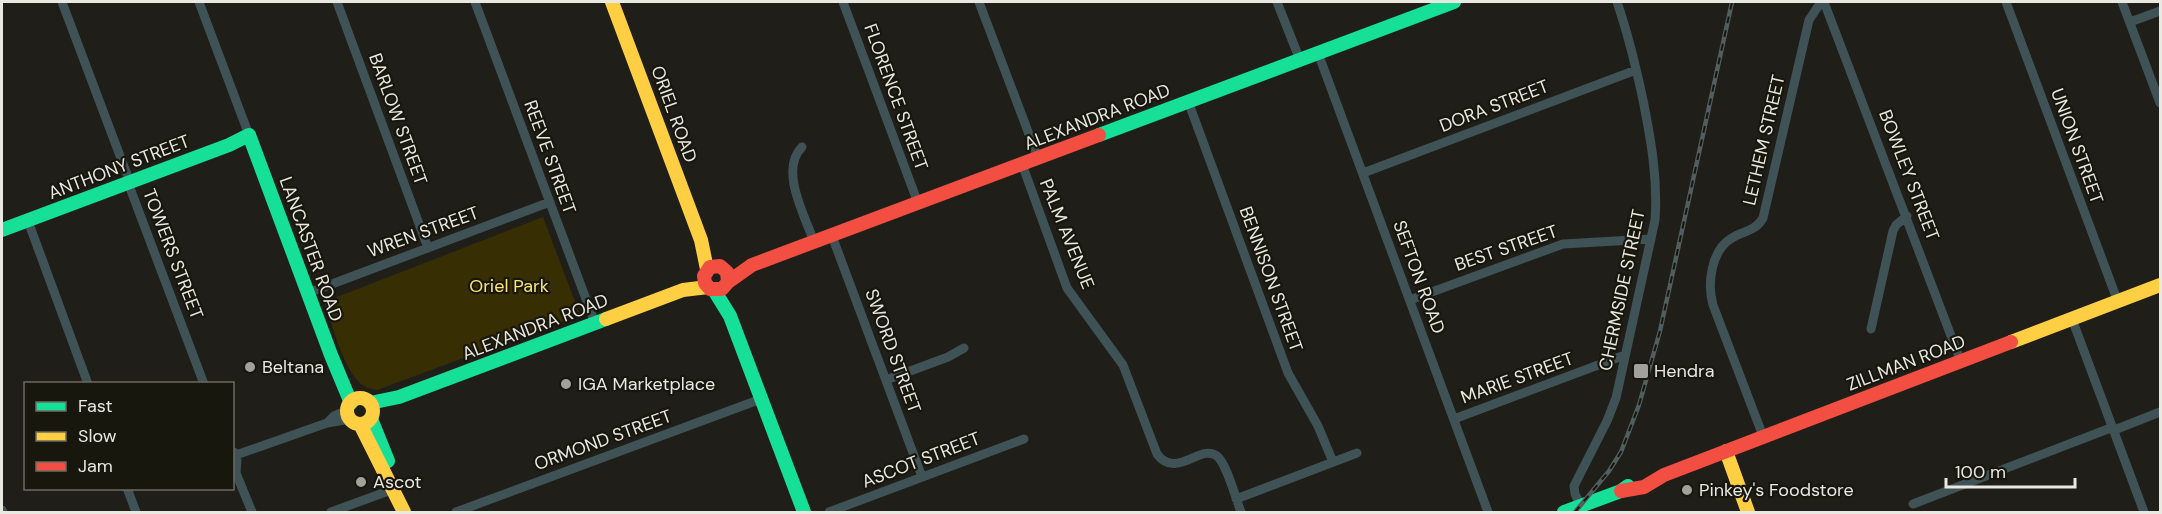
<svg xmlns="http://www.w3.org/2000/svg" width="2162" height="514" font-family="'DM Sans',sans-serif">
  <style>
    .green { fill: #372f03 }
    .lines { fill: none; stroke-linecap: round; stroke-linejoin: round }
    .street { stroke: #3f5256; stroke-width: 9 }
    .fast { stroke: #16e098; stroke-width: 14 }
    .slow { stroke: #ffcf43; stroke-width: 14 }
    .jam { stroke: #f24e42; stroke-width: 14 }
    .rail-casing { stroke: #515e60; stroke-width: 4.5 }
    .rail { stroke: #18170d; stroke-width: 2; stroke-dasharray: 7; stroke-linecap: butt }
    .poi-dot { fill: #a2a19b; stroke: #18170d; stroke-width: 2 }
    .labels { text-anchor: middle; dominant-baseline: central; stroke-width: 4.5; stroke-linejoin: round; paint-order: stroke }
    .street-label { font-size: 18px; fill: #e9e8e1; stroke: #18170d }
    .park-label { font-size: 18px; fill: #fce672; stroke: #18170d }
    .poi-label { font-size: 18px; fill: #e9e8e1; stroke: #18170d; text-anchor: start }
  </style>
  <rect width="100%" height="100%" fill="#1f1e19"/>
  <path class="green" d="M543,217L580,315L377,390C373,389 368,389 364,386C344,374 332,323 324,302Z"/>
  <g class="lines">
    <path class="street" d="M62,2L128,177L130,188L204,384
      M199,2L249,135
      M337,2L428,248
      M475,2L595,323
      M843,2L918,203
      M979,2L1038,158
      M1277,2L1300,60
      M1824,2L1961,362
      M2006,2L2118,302
      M2122,2L2160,103
      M2130,22L2160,11
      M1318,53L1488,512
      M1188,101L1288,373L1318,426L1333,462
      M802,147C779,170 805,216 814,242
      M1022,164L1067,288L1123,365L1157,454C1176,480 1201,443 1217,456C1227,464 1236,500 1241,512
      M1363,173L1636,70
      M28,221L88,384
      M832,236L922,477
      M308,293L550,202
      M1410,300L1563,244L1651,239
      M2072,319L2144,512
      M1871,329L1893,231L1896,225L1907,216
      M886,380L948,357L964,348
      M1454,419L1625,355
      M327,423L334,416L348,410
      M1763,436L1713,305C1707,284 1711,250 1732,238C1743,231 1756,231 1763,218L1809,20L1821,2
      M234,452L237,460L236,473L252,512
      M236,455L327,423L350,419
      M127,488L136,512
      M1236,499L1357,453
      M1913,504L2108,429H2117L2160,412
      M1581,506L1575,494L1574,486L1607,421L1616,398L1655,220C1658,179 1651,140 1643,100C1636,67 1628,34 1617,2
      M2,510L3,512
      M331,512L394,489
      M456,512L761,399
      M829,512L1024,439"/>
    <path class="fast" d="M1099,135L1454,2
      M2,230L229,145L249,135L331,355L351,403
      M714,290L730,316L804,512
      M370,403L399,397L606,319
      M371,419L388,461
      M1564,512L1621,491L1628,486"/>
    <path class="slow" d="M612,2L701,240L707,269
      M606,319L683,290L708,287
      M2011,342L2160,285
      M347 411a13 13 0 1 1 26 0a13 13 0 1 1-26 0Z
      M360,424L404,512
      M1726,451L1748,512"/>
    <path class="jam" d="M728,282L727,272L720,266L710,267L704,276L705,283L710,289H722L728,282L752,265L1099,135
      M1621,491L1644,487L1664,475L2011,342"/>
    <defs>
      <path id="rail" d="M1575,512L1609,471L1621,452L1639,405L1660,331L1732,2"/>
    </defs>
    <use href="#rail" class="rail-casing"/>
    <use href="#rail" class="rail"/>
  </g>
  <g class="poi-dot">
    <circle cx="250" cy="367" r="6"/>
    <rect x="1633" y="363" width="16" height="16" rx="3"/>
    <circle cx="566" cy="384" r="6"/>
    <circle cx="361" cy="482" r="6"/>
    <circle cx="1687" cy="490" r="6"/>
  </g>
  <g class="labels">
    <g class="street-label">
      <text transform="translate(896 97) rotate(70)">FLORENCE STREET</text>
      <text transform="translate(1494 106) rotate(-21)">DORA STREET</text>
      <text transform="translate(674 114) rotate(70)">ORIEL ROAD</text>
      <text transform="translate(1097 117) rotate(-21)">ALEXANDRA ROAD</text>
      <text transform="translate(398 119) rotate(70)">BARLOW STREET</text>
      <text transform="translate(1764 140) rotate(-77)">LETHEM STREET</text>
      <text transform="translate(2077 146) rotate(70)">UNION STREET</text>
      <text transform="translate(550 157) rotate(70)">REEVE STREET</text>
      <text transform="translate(119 167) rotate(-21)">ANTHONY STREET</text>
      <text transform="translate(1909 175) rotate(69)">BOWLEY STREET</text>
      <text transform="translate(423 232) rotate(-20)">WREN STREET</text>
      <text transform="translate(1067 234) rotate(68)">PALM AVENUE</text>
      <text transform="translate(1506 248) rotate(-19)">BEST STREET</text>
      <text transform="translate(311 249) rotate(70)">LANCASTER ROAD</text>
      <text transform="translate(173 254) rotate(69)">TOWERS STREET</text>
      <text transform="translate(1419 277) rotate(70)">SEFTON ROAD</text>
      <text transform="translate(1271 279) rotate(70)">BENNISON STREET</text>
      <text transform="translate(1622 290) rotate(-78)">CHERMSIDE STREET</text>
      <text transform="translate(535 327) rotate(-21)">ALEXANDRA ROAD</text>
      <text transform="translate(893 351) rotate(70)">SWORD STREET</text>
      <text transform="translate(1906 363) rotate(-21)">ZILLMAN ROAD</text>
      <text transform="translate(1517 378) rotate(-20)">MARIE STREET</text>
      <text transform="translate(603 440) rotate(-20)">ORMOND STREET</text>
      <text transform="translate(921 460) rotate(-21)">ASCOT STREET</text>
    </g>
    <g class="park-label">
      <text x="509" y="286">Oriel Park</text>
    </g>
    <g class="poi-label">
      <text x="262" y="367">Beltana</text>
      <text x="1654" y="371">Hendra</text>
      <text x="578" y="384">IGA Marketplace</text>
      <text x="373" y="482">Ascot</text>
      <text x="1699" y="490">Pinkey's Foodstore</text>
    </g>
  </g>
  <rect width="2162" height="514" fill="none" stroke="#e9e8e1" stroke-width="6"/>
  <rect x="24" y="382" width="210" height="108" fill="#18170d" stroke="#6c6b62" stroke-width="1.5"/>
  <rect x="36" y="402" width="30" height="9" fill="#16e098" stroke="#6c6b62" stroke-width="1.5"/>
  <text x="78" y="412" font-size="18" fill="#e9e8e1">Fast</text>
  <rect x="36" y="432" width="30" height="9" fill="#ffcf43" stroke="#6c6b62" stroke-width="1.5"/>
  <text x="78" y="442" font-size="18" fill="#e9e8e1">Slow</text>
  <rect x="36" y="462" width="30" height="9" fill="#f24e42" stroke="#6c6b62" stroke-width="1.5"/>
  <text x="78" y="472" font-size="18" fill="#e9e8e1">Jam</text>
  <path d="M1946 478v9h129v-9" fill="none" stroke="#e9e8e1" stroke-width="3"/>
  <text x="1955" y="478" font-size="18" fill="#e9e8e1" stroke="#18170d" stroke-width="4.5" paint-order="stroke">100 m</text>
</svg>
